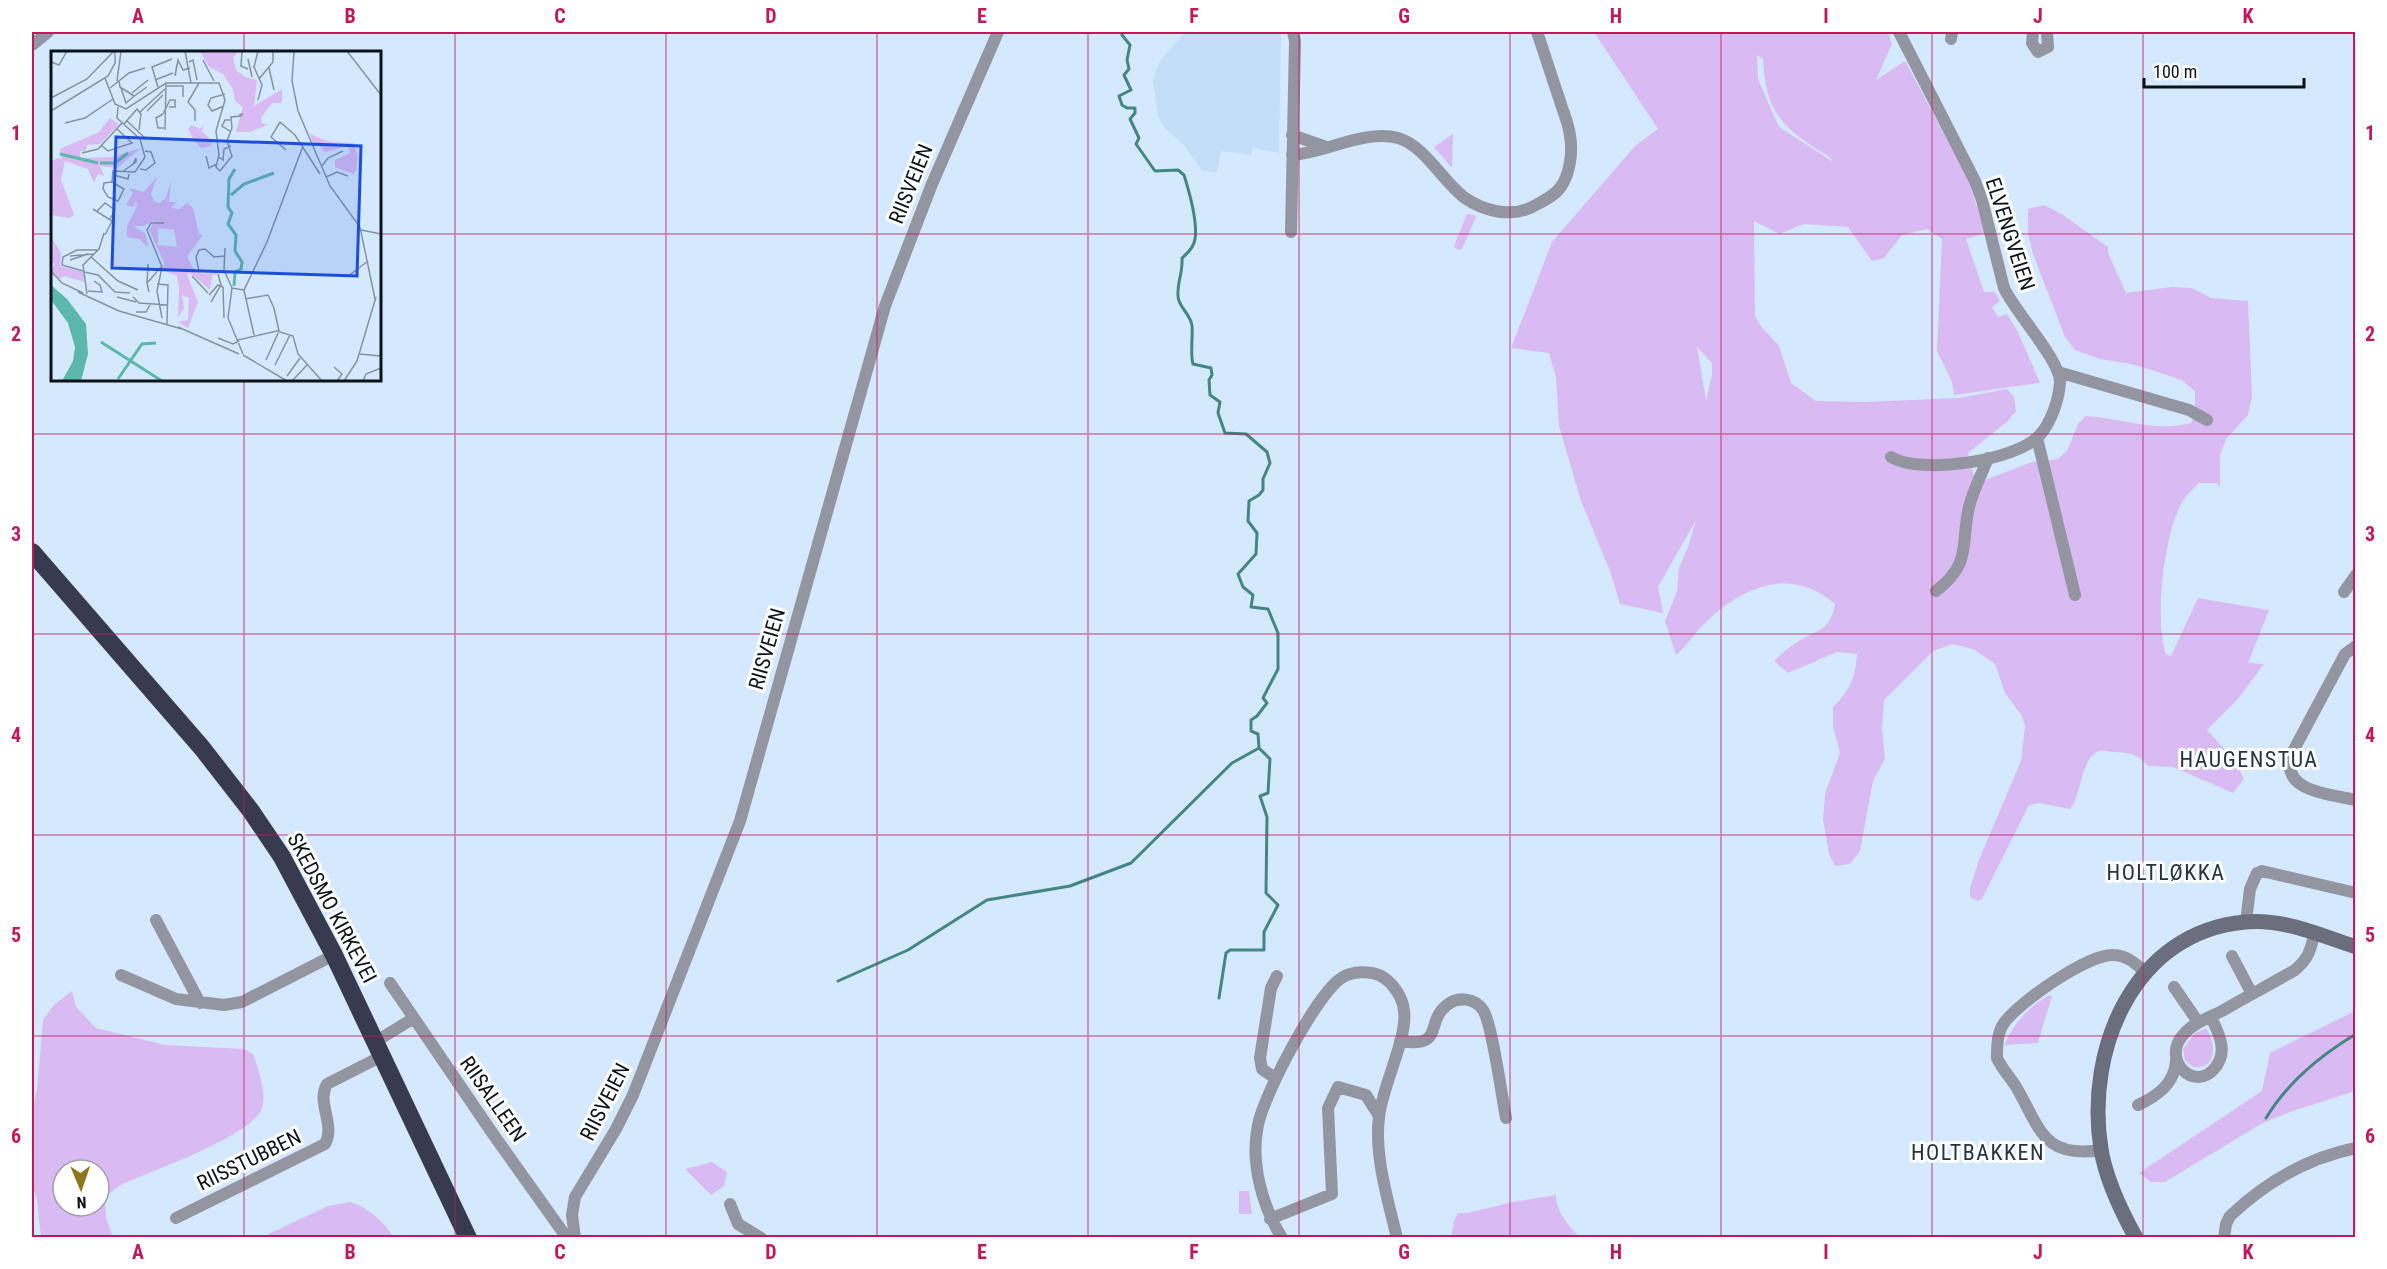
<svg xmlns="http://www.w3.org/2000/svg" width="2387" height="1269" font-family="'Roboto Condensed',sans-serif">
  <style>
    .built { fill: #c3def7 }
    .green { fill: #d9baf3; fill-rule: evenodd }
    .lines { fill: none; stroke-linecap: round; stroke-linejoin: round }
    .stream { stroke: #448680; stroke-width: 3 }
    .street { stroke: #9395a0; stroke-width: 12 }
    .secondary { stroke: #6b6e7d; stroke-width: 15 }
    .highway { stroke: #383b50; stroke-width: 18 }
    .grid { fill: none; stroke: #c2185b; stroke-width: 1.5; stroke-opacity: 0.55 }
    .labels { text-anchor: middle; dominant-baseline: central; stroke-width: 6; stroke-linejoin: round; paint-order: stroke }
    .street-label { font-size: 21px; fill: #0b1219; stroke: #fff }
    .neighbourhood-label { font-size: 22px; letter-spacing: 1.5px; fill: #223342; stroke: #fff }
    .inset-river { fill: none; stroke: #5cb7ac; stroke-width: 3 }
    .inset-road { fill: none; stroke: #8493a2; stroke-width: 1.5 }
    .view { fill: #1d4ed8; fill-opacity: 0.15; stroke: #1d4ed8; stroke-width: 3 }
    .inset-edge { fill: none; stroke: #0b1219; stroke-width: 3 }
    .neatline { fill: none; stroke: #c2185b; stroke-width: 2 }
    .grid-label { font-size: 20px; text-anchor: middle; font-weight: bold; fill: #c2185b }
  </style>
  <rect width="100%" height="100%" fill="#d5e9fe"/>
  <path class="built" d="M1185,32H1281L1279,153L1253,148L1251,155L1221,151L1217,173L1202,171L1184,145L1167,130L1158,117L1153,81L1156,70L1161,59Z"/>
  <path class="green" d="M1594,32H1888L1892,44L1876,80L1905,61L1968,178L1985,233L1966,239L1984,292H1995L2000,301L1992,307L1998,317L2007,314L2018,332L2040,383L1954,395L1952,382L1937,351L1942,239L1927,229L1902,235L1884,258L1872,261L1848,227L1804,224L1779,234L1754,221L1755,316L1760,325L1779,346L1791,383L1816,401L1865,402L1959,398L2007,389L2014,397L2016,411L2008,421L1968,453L1974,475L1985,480L2032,462L2058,459L2067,451L2078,424L2086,416C2123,418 2155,433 2191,423L2195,413V391L2181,380L2158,372L2131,364L2100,359L2075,350L2065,337L2033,254L2028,234V209L2044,205L2063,215L2108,247V253L2126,293L2172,287L2192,288L2211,298L2248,301L2252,396L2248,415L2226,439L2220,455V486L2216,483H2199C2193,489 2185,496 2181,504C2164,536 2154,620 2166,654L2171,656L2198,598L2269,610L2248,663L2264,664L2237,700L2207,730L2235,761L2244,779L2233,793L2173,767L2148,766C2138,754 2130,753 2114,752C2110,752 2104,750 2100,751C2081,755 2082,795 2070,809L2039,803L2029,805L1982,899L1978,901L1970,897V888L1979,860L2021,761L2025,726L2022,716L2005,693L1995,664L1973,649L1953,644L1933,651L1884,700L1882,729L1885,759L1873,781L1860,851L1850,864L1835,866L1829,854L1823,819L1825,794L1840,753L1833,726V707C1850,690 1855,679 1857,654L1837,652L1788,673L1774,661C1780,656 1786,649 1793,645C1813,630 1830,634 1835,604C1790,565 1742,587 1704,624C1694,634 1687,646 1676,655L1665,621L1677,591L1679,568L1688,547L1696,520L1658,587L1663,613L1620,604L1610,571L1581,501L1559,426L1556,377L1549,353L1511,348L1552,242L1635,146L1658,129ZM1757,55L1763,59C1766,117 1785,129 1831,158L1832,161L1779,127L1758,79ZM1697,347L1712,363V375L1706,400Z
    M1453,134L1452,168L1434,147Z
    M1467,214L1475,215L1476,217L1462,249L1458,250L1454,246Z
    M72,991L76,1007L96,1028L165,1045L244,1049L253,1054C258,1068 267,1094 262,1108C253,1136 151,1171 123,1184C116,1187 110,1193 105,1197L106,1218L113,1237H41L37,1200L32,1184V1114L37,1089L43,1020L54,1005ZM63,1170H99V1206H63Z
    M2049,995L2052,996L2038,1043L2004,1045C2015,1022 2028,1008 2049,995Z
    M2355,1011V1091L2290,1112L2261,1124L2165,1182H2151L2139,1173L2262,1091L2270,1053Z
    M2206,1028C2216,1043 2218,1070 2193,1067L2185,1060L2183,1049L2194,1034Z
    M712,1162L727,1172L724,1186L711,1195L685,1169Z
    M1239,1191H1249L1252,1214H1239Z
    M1556,1195C1556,1212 1569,1226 1580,1237H1451L1454,1221L1458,1213H1468L1513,1202Z
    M350,1202C370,1209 382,1220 394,1237H262L328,1206Z"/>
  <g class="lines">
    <path class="stream" d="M1123,32L1122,35L1130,45L1127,60L1129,69L1124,75L1131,90L1119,96L1122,105L1127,108H1135V113L1130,119L1139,138L1136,144L1155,171L1178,170L1184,175C1189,191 1198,221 1195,239C1194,247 1188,253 1182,258C1183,273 1177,282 1178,296C1178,307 1191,314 1192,326C1193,338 1190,353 1193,364L1211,368L1212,375L1209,380L1210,395L1220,402L1218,413L1225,433L1246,434L1267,452L1270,463L1263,479V490L1259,495L1249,501L1248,521L1257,533L1256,554L1238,574L1243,587L1253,595L1251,607L1268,609L1278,633V669L1263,698L1267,703L1257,716L1251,720V731L1258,734L1259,748L1270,759L1268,793L1260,796L1267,817L1266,893L1278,905L1264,932V950H1230L1226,953L1219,998
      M838,981L908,950L987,900L1070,886L1131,863L1232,763L1259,748
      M2266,1118C2287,1083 2321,1055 2356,1034"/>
    <path class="street" d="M2033,32L2032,43L2038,52L2048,47L2047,32
      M1951,39L1952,32
      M32,45L48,32
      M1292,135L1326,147
      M1292,155C1324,153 1366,129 1398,138C1424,145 1444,183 1465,198C1484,211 1509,217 1530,208C1540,203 1553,197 1560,188C1570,175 1573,151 1570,136C1569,124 1563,112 1560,101C1552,78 1545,55 1537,32
      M1291,232L1295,41L1293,32
      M2058,372L2189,410L2207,420
      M2037,438L2075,595
      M1891,457C1920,475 2015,461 2039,436C2051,423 2059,400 2060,382C2060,360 2015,312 2004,288L1982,200L1975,181L1899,32
      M1936,591C1973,562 1960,545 1969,507C1973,490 1982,474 1988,458
      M2344,592L2356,575
      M2356,646L2345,654L2291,755C2281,792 2329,794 2356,800
      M156,920L200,1003
      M2246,922L2250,889L2257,873L2262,871L2356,893
      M2232,956L2252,994
      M121,975L176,999L224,1005L242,1002L334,955
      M390,983L493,1134L567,1238
      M2174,987L2198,1022
      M2211,1017C2219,1034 2229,1052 2214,1069C2194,1092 2161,1060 2183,1035C2193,1023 2208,1018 2222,1011C2246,997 2271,984 2295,970C2308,959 2311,950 2314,934
      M1400,1041C1446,1048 1424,1023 1447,1005C1458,996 1475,998 1483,1010C1492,1023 1502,1098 1506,1118
      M375,1042L414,1018
      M1275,1078L1262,1069L1260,1058L1271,988L1277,976
      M2138,1105C2157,1096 2175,1084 2176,1060
      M2101,1150C2042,1159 2040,1127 2015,1085C2009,1076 2002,1069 1997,1058C1997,1046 1997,1033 2004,1023C2019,1002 2088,954 2113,955C2127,955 2136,964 2145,972
      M730,1204L738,1224L761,1238
      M176,1218L325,1144C336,1125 316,1103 327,1084L382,1056
      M1270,1219L1332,1194L1328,1108L1338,1087L1366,1095L1379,1116
      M575,1238L572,1215L575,1197L616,1129L633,1095L740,821L885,306L932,184L998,32
      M1282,1238C1262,1206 1250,1162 1258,1125C1264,1094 1318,991 1343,977C1353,971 1369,971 1379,975C1392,981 1403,997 1404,1011C1408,1037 1382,1087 1379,1117C1374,1155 1388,1200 1397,1238
      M2224,1238L2226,1224L2230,1216C2266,1182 2306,1158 2356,1148"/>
    <path class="secondary" d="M2136,1238C2121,1211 2106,1180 2101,1149C2085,1049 2134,932 2245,922C2282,918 2320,935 2356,947"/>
    <path class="highway" d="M32,552L202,748L251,811L282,857L334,955L468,1238"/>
  </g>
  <path class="grid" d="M244,32V52M455,32V1238M666,32V1238M877,32V1238M1088,32V1238M1299,32V1238M1510,32V1238M1721,32V1238M1932,32V1238M2143,32V1238M32,234H52M380,234H2356M244,380V1238M32,434H2356M32,634H2356M32,835H2356M32,1036H2356"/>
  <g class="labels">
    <g class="street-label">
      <text transform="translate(911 184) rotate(-68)">RIISVEIEN</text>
      <text transform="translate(2010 234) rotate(72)">ELVENGVEIEN</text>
      <text transform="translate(767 649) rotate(-74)">RIISVEIEN</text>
      <text transform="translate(332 908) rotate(62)">SKEDSMO KIRKEVEI</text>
      <text transform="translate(493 1099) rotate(55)">RIISALLEEN</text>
      <text transform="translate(605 1102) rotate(-63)">RIISVEIEN</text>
      <text transform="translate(249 1160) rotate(-26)">RIISSTUBBEN</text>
    </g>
    <g class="neighbourhood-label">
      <text x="2249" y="759">HAUGENSTUA</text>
      <text x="2166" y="872">HOLTLØKKA</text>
      <text x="1978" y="1152">HOLTBAKKEN</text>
    </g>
  </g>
  <g transform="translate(51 51)">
    <rect width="330" height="330" fill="#d5e9fe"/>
    <path d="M149,0H187L182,7L185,19L194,26L206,29L203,55L231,38V52H221L210,67L211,72L216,74L199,81H185L192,56L184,50L182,38L172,23L158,16ZM59,67L68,73L49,93L36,94L35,100H29V107L61,106L90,97L66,117L49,115L53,125L47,123L43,132L37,118L11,109L9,98L48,81ZM140,74L149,78L153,74L151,80L161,90L160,95L150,97L143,89L137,78ZM259,83L279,91L303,92L307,105L305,120L302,123L284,116V109L299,102L297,95L274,101L268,94H262ZM8,107L14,110L10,129L23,163L19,167L0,164V110ZM106,126L100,143L103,150L108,152L115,147L120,130L118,151H126L120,157L128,158L136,152L142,157L148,183L152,184L136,206L143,218L152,223L167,222L161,225L159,239L139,222L136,224L147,251L137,277L127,271L137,269L138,247L131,244L133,258L127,266L128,236L126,225L112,219L113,211L98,179L104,169L93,175H82L94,182L98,197L88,188L76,186V175L86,155L85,150L82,156L75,154L82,142L78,137L93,141ZM107,177L123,179L126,196L107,194ZM0,186L10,202L9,215L32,221L34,231L13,225L8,228L0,219L4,213L0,211Z" fill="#d9baf3" fill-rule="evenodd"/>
    <path d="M0,234L16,248L35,273L37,303L30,330H11L22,310L24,296L17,272L0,249Z" fill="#5cb7ac"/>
    <path class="inset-river" d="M9,103L47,112M49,112H64L77,102M180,144L193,133L223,122M183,235L184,221L190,218L191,211L184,200L185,184L177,173L181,162L177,156L178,128L184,118M50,291L111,330M67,328L91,293L105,292"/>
    <path class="inset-road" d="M134,0L140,32M191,0L190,15L197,18M243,0L241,30L247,60L279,135L309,176L324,248M296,0L330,44M197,8L201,26M152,9L163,30M0,11L8,14L16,0M138,11L142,9L146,29M126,13L124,25L127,9L132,19L139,17M218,17L223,39M54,27L64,53L75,58L115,32H168L174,49L165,80L168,104L165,116L169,120L181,105L176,90M208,28L222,11V0M104,29L122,22M66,30L70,0M68,30L69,36L83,45L96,36M116,35H132V46M107,36L101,16L121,8M59,37L78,22L94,17M70,37L75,52L83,45M81,42L97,29M0,47L36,28L63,0M207,49L211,34L203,16L207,0M173,55L161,60L157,54L160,47L174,43M0,60L57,25L64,12V0M96,60L112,44M89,61L114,38M112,63L119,49H124V56H118M112,63L105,67L107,77H113M75,69L95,88M179,69H174L171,75L180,81M144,70V59L137,51L148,32M229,71L244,84L269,123M229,71L220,86L235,99M14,72L34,67L62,48M73,73L86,58L90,63L88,79M114,79L115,32M176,90L181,77L180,66L190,65L191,63L188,64M50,94L57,100L81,92L66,78M31,102L47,98L71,72M155,105L158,117L166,113M168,106L172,109L173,98L180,95M271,115L277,107L292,100M89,118L95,119L104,112L100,101L94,100M71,121L85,111V107L82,113M63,124L77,128L78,123M275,126L286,121L297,125M61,131L62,120L84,121L94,106L89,88L66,67L67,56M61,131L73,138L67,150L57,146L52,138L53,132ZM42,158L61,170L54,184M46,160L54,152L64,159L59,168M310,179L330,183M174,197L173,219L181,237M19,205L43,203M40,206L67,230L87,239M19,209L37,203M0,220L11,232L32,242M32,220L11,214L12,206L26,199H47M148,220L145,206L148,199L154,198L163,206L174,205M33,221L47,224L64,241L79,242M141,225L157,242M296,226L317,210M96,231L97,214V213V219M106,233L117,234L116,273M193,239L216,191L252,95M193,239L203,284M37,240L51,241L49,234L43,230M27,241L68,260L131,278M98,241L96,232L111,215M160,242L158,244L167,234L172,236L173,267M36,243L32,214L48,198L53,182M66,246L85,251M82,246L88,252L116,254M194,248L217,244L223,257L228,280L215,309M160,251L170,234L167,223M85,261H95L100,252M111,267L106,240L111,216L96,179L100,172H113M127,276L188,303M167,287L182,293L188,290M187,289L226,280L242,285L247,303L271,330M192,303L177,267L181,237L193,239M308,303L330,305M192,304L236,330M224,314L239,284M283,316L291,323L286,330M236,325L249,307M241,330L256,314M293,330L306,310L325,246M312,330L315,323L330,317"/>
    <path class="view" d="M65,86L310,95L306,225L61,217Z"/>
    <rect width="330" height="330" class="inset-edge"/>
  </g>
  <rect width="2387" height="1269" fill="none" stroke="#ffffff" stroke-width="66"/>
  <g transform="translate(81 1188) rotate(178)"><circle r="28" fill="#ffffff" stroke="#9da0a3" stroke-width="1.5"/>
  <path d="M0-4.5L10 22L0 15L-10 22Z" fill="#8f761b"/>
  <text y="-9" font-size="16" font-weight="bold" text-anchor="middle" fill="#0b1219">N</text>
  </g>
  <path d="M2144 78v9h160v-9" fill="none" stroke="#0b1219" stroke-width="3"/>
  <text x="2153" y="78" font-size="18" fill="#0b1219" stroke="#ffffff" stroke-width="4.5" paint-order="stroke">100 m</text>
  <rect x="33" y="33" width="2321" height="1203" class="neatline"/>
  <g class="grid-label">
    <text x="138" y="23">A</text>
    <text x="350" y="23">B</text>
    <text x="560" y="23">C</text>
    <text x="771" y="23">D</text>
    <text x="982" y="23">E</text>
    <text x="1194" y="23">F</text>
    <text x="1404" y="23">G</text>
    <text x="1616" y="23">H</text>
    <text x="1826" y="23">I</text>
    <text x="2038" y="23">J</text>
    <text x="2248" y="23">K</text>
    <text x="16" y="140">1</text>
    <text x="2370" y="140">1</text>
    <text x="16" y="341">2</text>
    <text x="2370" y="341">2</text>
    <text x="16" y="541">3</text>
    <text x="2370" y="541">3</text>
    <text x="16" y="742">4</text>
    <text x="2370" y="742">4</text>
    <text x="16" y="942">5</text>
    <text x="2370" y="942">5</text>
    <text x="16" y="1143">6</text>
    <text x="2370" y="1143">6</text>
    <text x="138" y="1259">A</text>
    <text x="350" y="1259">B</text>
    <text x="560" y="1259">C</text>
    <text x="771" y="1259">D</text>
    <text x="982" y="1259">E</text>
    <text x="1194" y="1259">F</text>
    <text x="1404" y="1259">G</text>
    <text x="1616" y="1259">H</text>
    <text x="1826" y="1259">I</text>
    <text x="2038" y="1259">J</text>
    <text x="2248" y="1259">K</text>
  </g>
</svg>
